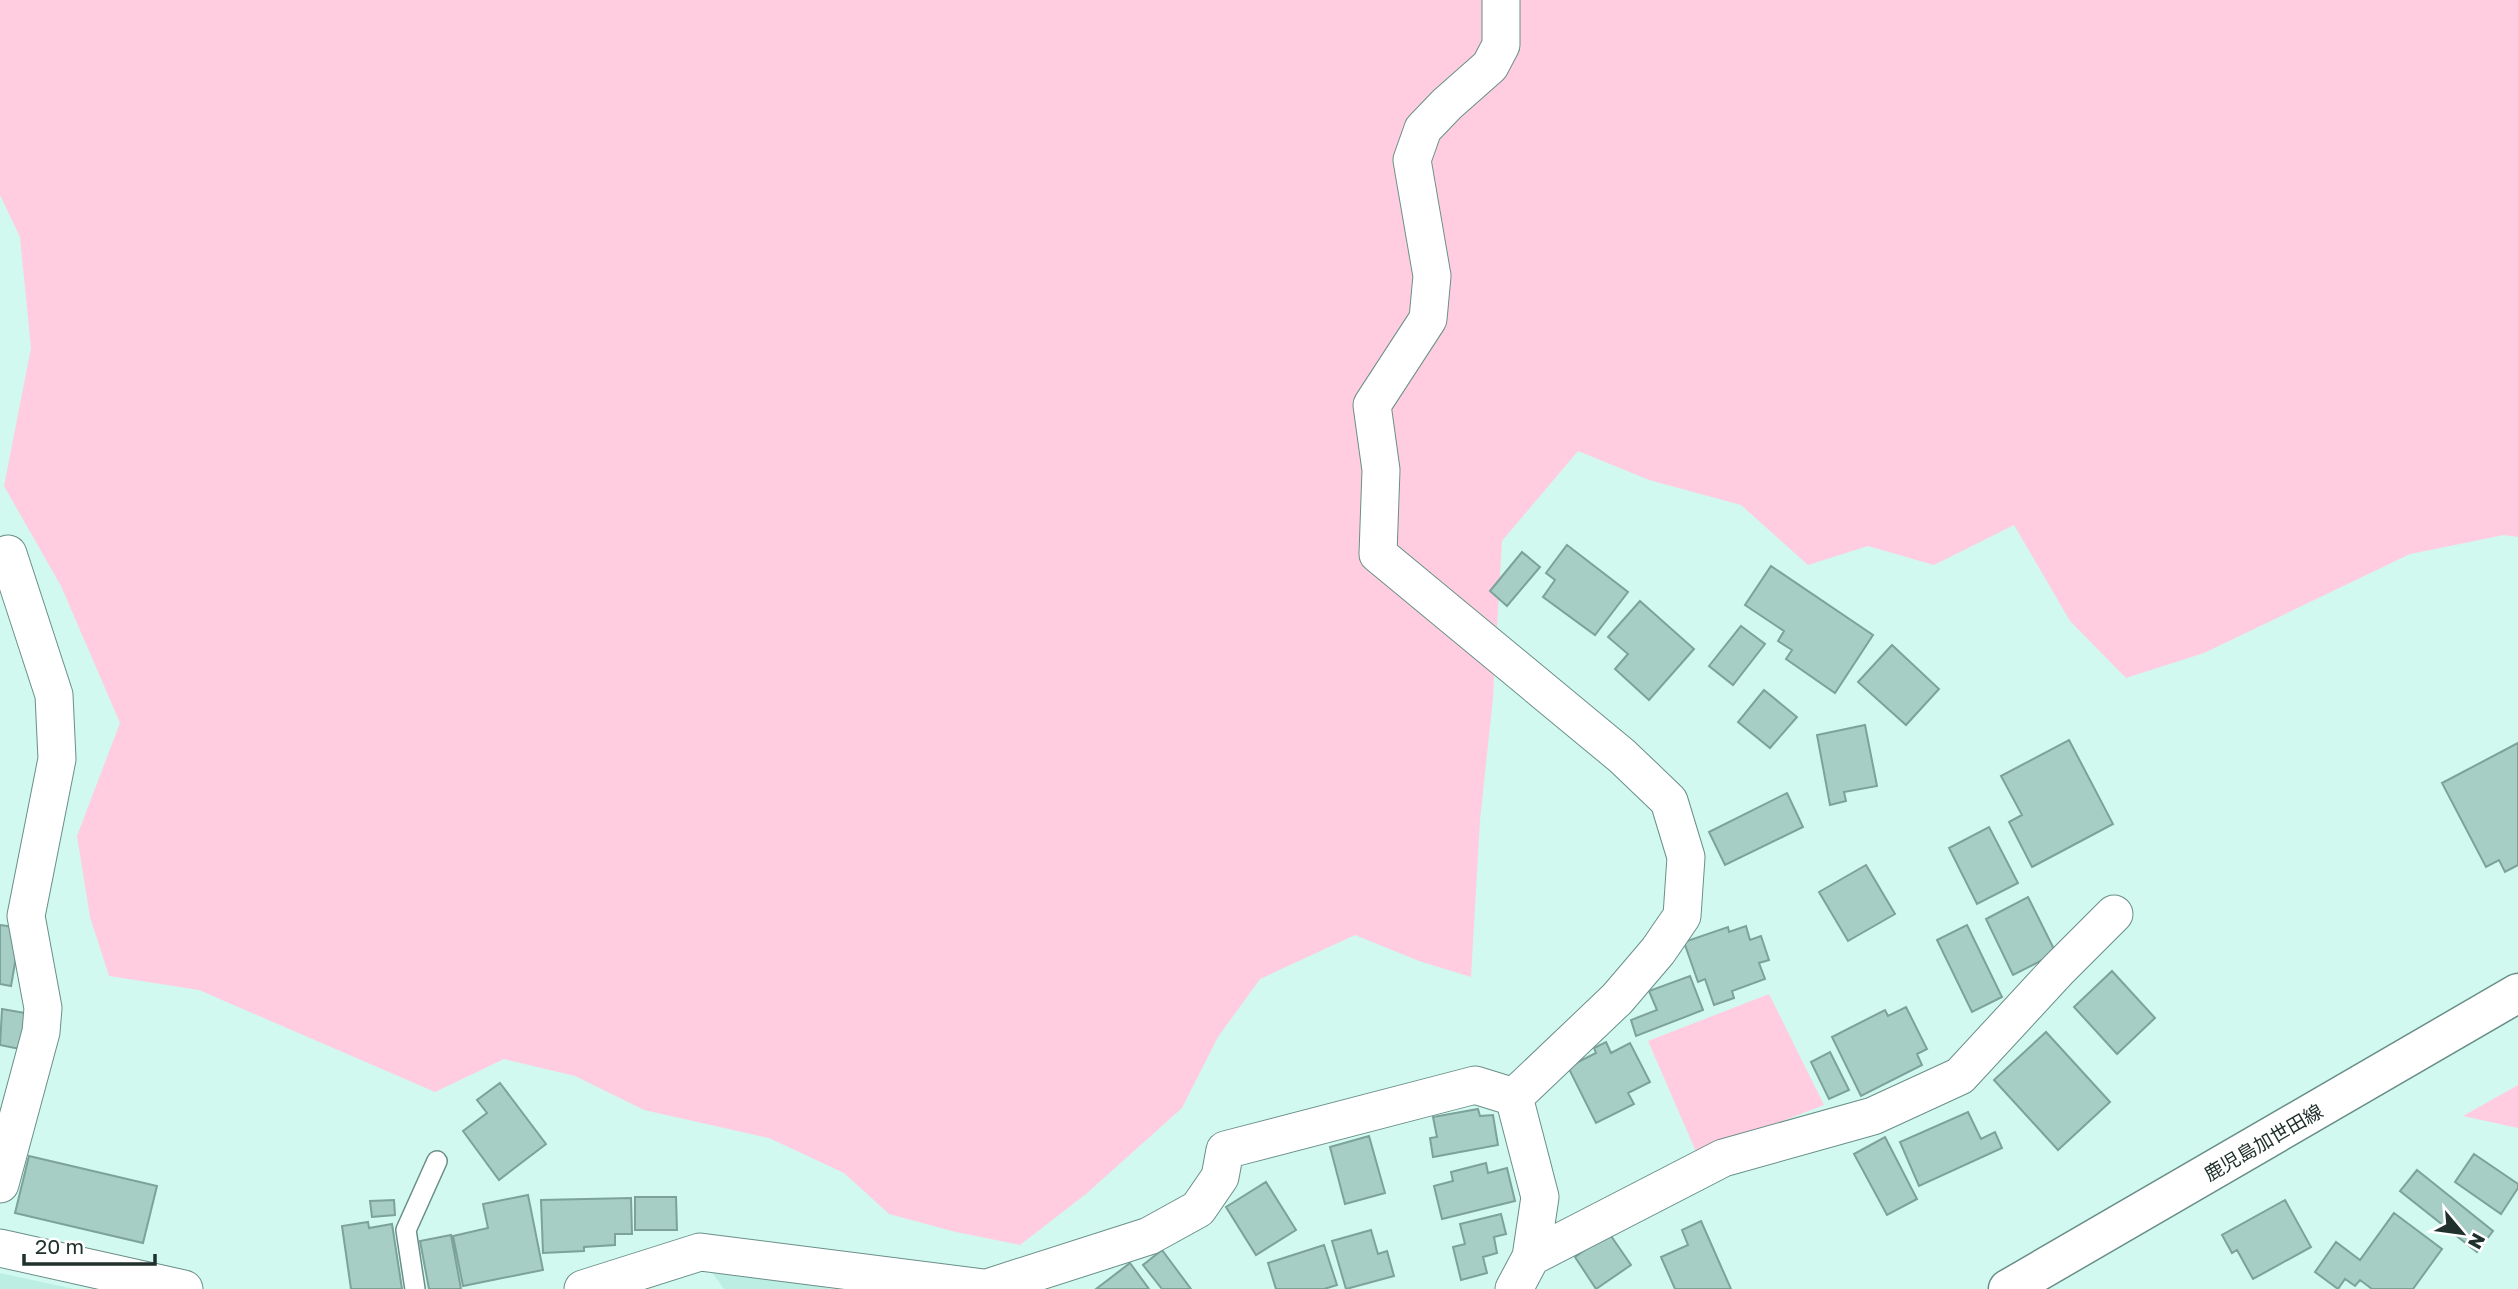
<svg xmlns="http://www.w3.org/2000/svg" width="2518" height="1289" font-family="'Golos Text','Noto Sans JP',sans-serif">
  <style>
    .built { fill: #bdeee3 }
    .green { fill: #ffcddf }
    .building { fill: #a6cec5; stroke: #7ca29a; stroke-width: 2 }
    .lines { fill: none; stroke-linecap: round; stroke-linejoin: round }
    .lane-casing { stroke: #6a8f88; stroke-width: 22 }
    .street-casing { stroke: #6a8f88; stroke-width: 39 }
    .primary-casing { stroke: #6a8f88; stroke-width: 41 }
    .lane { stroke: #fff; stroke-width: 19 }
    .street { stroke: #fff; stroke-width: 37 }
    .primary { stroke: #fff; stroke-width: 38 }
    .labels { text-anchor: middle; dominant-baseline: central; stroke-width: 6; stroke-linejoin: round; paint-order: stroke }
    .street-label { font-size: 19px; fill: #20302c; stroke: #fff }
  </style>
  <rect width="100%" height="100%" fill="#d1f9f0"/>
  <path class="built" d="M711,1271L818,1286L832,1289H724Z
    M0,1273L74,1289H0Z"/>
  <path class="green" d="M0,0H2518V537L2504,535L2410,554L2204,653L2126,678L2070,621L2014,525L1934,565L1868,546L1808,565L1741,505L1649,480L1578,451L1502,541L1493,698L1480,820L1471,977L1419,961L1355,935L1260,979L1218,1037L1182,1108L1086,1194L1020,1245L956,1232L889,1214L844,1173L769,1138L644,1110L575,1076L504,1059L435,1092L199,990L109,976L90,917L77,836L120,723L61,586L4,486L31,348L20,237L0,195Z
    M1769,994L1824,1105L1697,1154L1648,1041Z
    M2518,1085V1128L2463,1116Z"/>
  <path class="building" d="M1567,545L1628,592L1595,635L1543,597L1555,580L1546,573Z
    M1522,552L1540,567L1507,606L1490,591Z
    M1771,566L1873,635L1835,693L1786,659L1792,650L1778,641L1784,631L1745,605Z
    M1640,601L1694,649L1649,700L1615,669L1628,654L1608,637Z
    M1741,626L1765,644L1733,685L1709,666Z
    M1892,645L1939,689L1906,725L1858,682Z
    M1764,690L1797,717L1770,748L1738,722Z
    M1865,725L1877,786L1844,792L1846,801L1830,805L1817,735Z
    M2069,740L2113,824L2032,867L2009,822L2022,815L2001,776Z
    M2518,743V865L2505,872L2499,860L2486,867L2442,783Z
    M1787,793L1803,827L1725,865L1709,832Z
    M1989,827L2018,883L1977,904L1949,848Z
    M1866,865L1895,914L1848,941L1819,892Z
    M2028,897L2056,953L2013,975L1986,919Z
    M0,925L14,927L19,940L11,986L0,984Z
    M1967,925L2002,997L1972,1012L1937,940Z
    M1746,926L1750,940L1761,936L1769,960L1759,963L1765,979L1732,991L1734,998L1714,1005L1705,979L1698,982L1684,942L1728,927L1729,932Z
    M2112,971L2155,1018L2117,1054L2074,1007Z
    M1690,976L1703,1010L1636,1036L1631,1020L1657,1010L1649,991Z
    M1906,1007L1927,1049L1917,1054L1922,1065L1861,1096L1832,1037L1885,1010L1888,1016Z
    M2,1009L31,1014L25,1050L0,1045Z
    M2046,1032L2110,1102L2058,1150L1994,1080Z
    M1606,1042L1611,1053L1630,1043L1650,1082L1628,1093L1634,1104L1596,1123L1568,1067L1596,1053L1594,1048Z
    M1830,1052L1849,1090L1829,1099L1811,1062Z
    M500,1083L546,1144L499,1180L463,1131L487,1113L477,1100Z
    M1478,1109L1480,1116L1493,1115L1498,1145L1433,1157L1430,1138L1437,1137L1433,1117Z
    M1968,1112L1981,1139L1995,1132L2002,1148L1919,1186L1900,1142Z
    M1369,1136L1385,1193L1345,1204L1330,1147Z
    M1885,1137L1917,1199L1887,1215L1854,1154Z
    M2474,1154L2518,1184V1188L2501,1214L2455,1182Z
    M29,1156L157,1186L143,1243L15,1213Z
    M1486,1163L1488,1173L1507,1168L1515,1201L1442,1219L1434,1186L1453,1181L1451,1172Z
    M2417,1170L2493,1231L2477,1252L2400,1191Z
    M1266,1182L1296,1230L1256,1255L1226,1207Z
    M528,1195L543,1270L463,1286L453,1236L488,1228L483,1204Z
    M635,1197H676L677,1230H635Z
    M631,1198L632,1234H615V1245L584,1247V1251L543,1253L541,1200Z
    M394,1200L395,1215L372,1217L370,1201Z
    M2285,1200L2311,1247L2253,1279L2237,1250L2232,1253L2222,1235Z
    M2394,1213L2442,1249L2413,1289H2372L2360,1280L2355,1286L2345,1279L2338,1289L2315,1272L2336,1242L2360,1260Z
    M1501,1214L1506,1234L1494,1237L1497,1253L1483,1257L1487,1273L1461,1280L1453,1247L1465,1244L1460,1224Z
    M1701,1221L1731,1289H1675L1661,1257L1688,1245L1682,1230Z
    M368,1222L369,1228L392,1224L402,1289H351L342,1226Z
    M1371,1230L1378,1254L1387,1251L1394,1276L1346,1289L1332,1241Z
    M1609,1233L1631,1265L1596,1289L1575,1257Z
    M451,1235L461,1289H429L420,1241Z
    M1324,1245L1337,1285L1324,1289H1276L1268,1263Z
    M1162,1250L1191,1289H1162L1143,1265Z
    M1130,1263L1149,1289H1096Z"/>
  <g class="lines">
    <defs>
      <path id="lane" d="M415,1289L406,1230L437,1161"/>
      <path id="street" d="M1501,0V45L1490,66L1447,104L1423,129L1412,160L1432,276L1428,319L1372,405L1381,470L1378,554L1622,756L1669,801L1686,857L1682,916L1658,951L1617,999L1514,1097L1540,1197L1531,1257L1514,1289
        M0,1184L41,1032L43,1008L26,916L57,759L54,695L8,554
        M0,1248L184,1289
        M1531,1257L1723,1158L1873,1116L1960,1076L2058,970L2114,914
        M990,1287L1149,1236L1198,1209L1220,1177L1225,1150L1475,1085L1514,1097
        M583,1289L700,1252L992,1289"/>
      <path id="primary" d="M2008,1289L2518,993"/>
    </defs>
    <use href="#lane" class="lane-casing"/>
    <use href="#street" class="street-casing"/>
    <use href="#primary" class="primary-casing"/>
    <use href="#lane" class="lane"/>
    <use href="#street" class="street"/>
    <use href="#primary" class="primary"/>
  </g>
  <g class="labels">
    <g class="street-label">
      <text transform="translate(2263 1142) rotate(-30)">鹿児島加世田線</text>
    </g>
  </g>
  <g transform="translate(2462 1233) rotate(119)" stroke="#ffffff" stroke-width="5" paint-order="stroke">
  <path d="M0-5L12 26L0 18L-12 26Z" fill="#20302c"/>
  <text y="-10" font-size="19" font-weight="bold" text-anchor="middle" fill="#20302c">N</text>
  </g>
  <path d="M24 1254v10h131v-10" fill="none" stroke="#20302c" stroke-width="3.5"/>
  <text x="35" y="1254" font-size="21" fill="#20302c" stroke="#ffffff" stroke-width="5" paint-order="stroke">20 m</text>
</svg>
